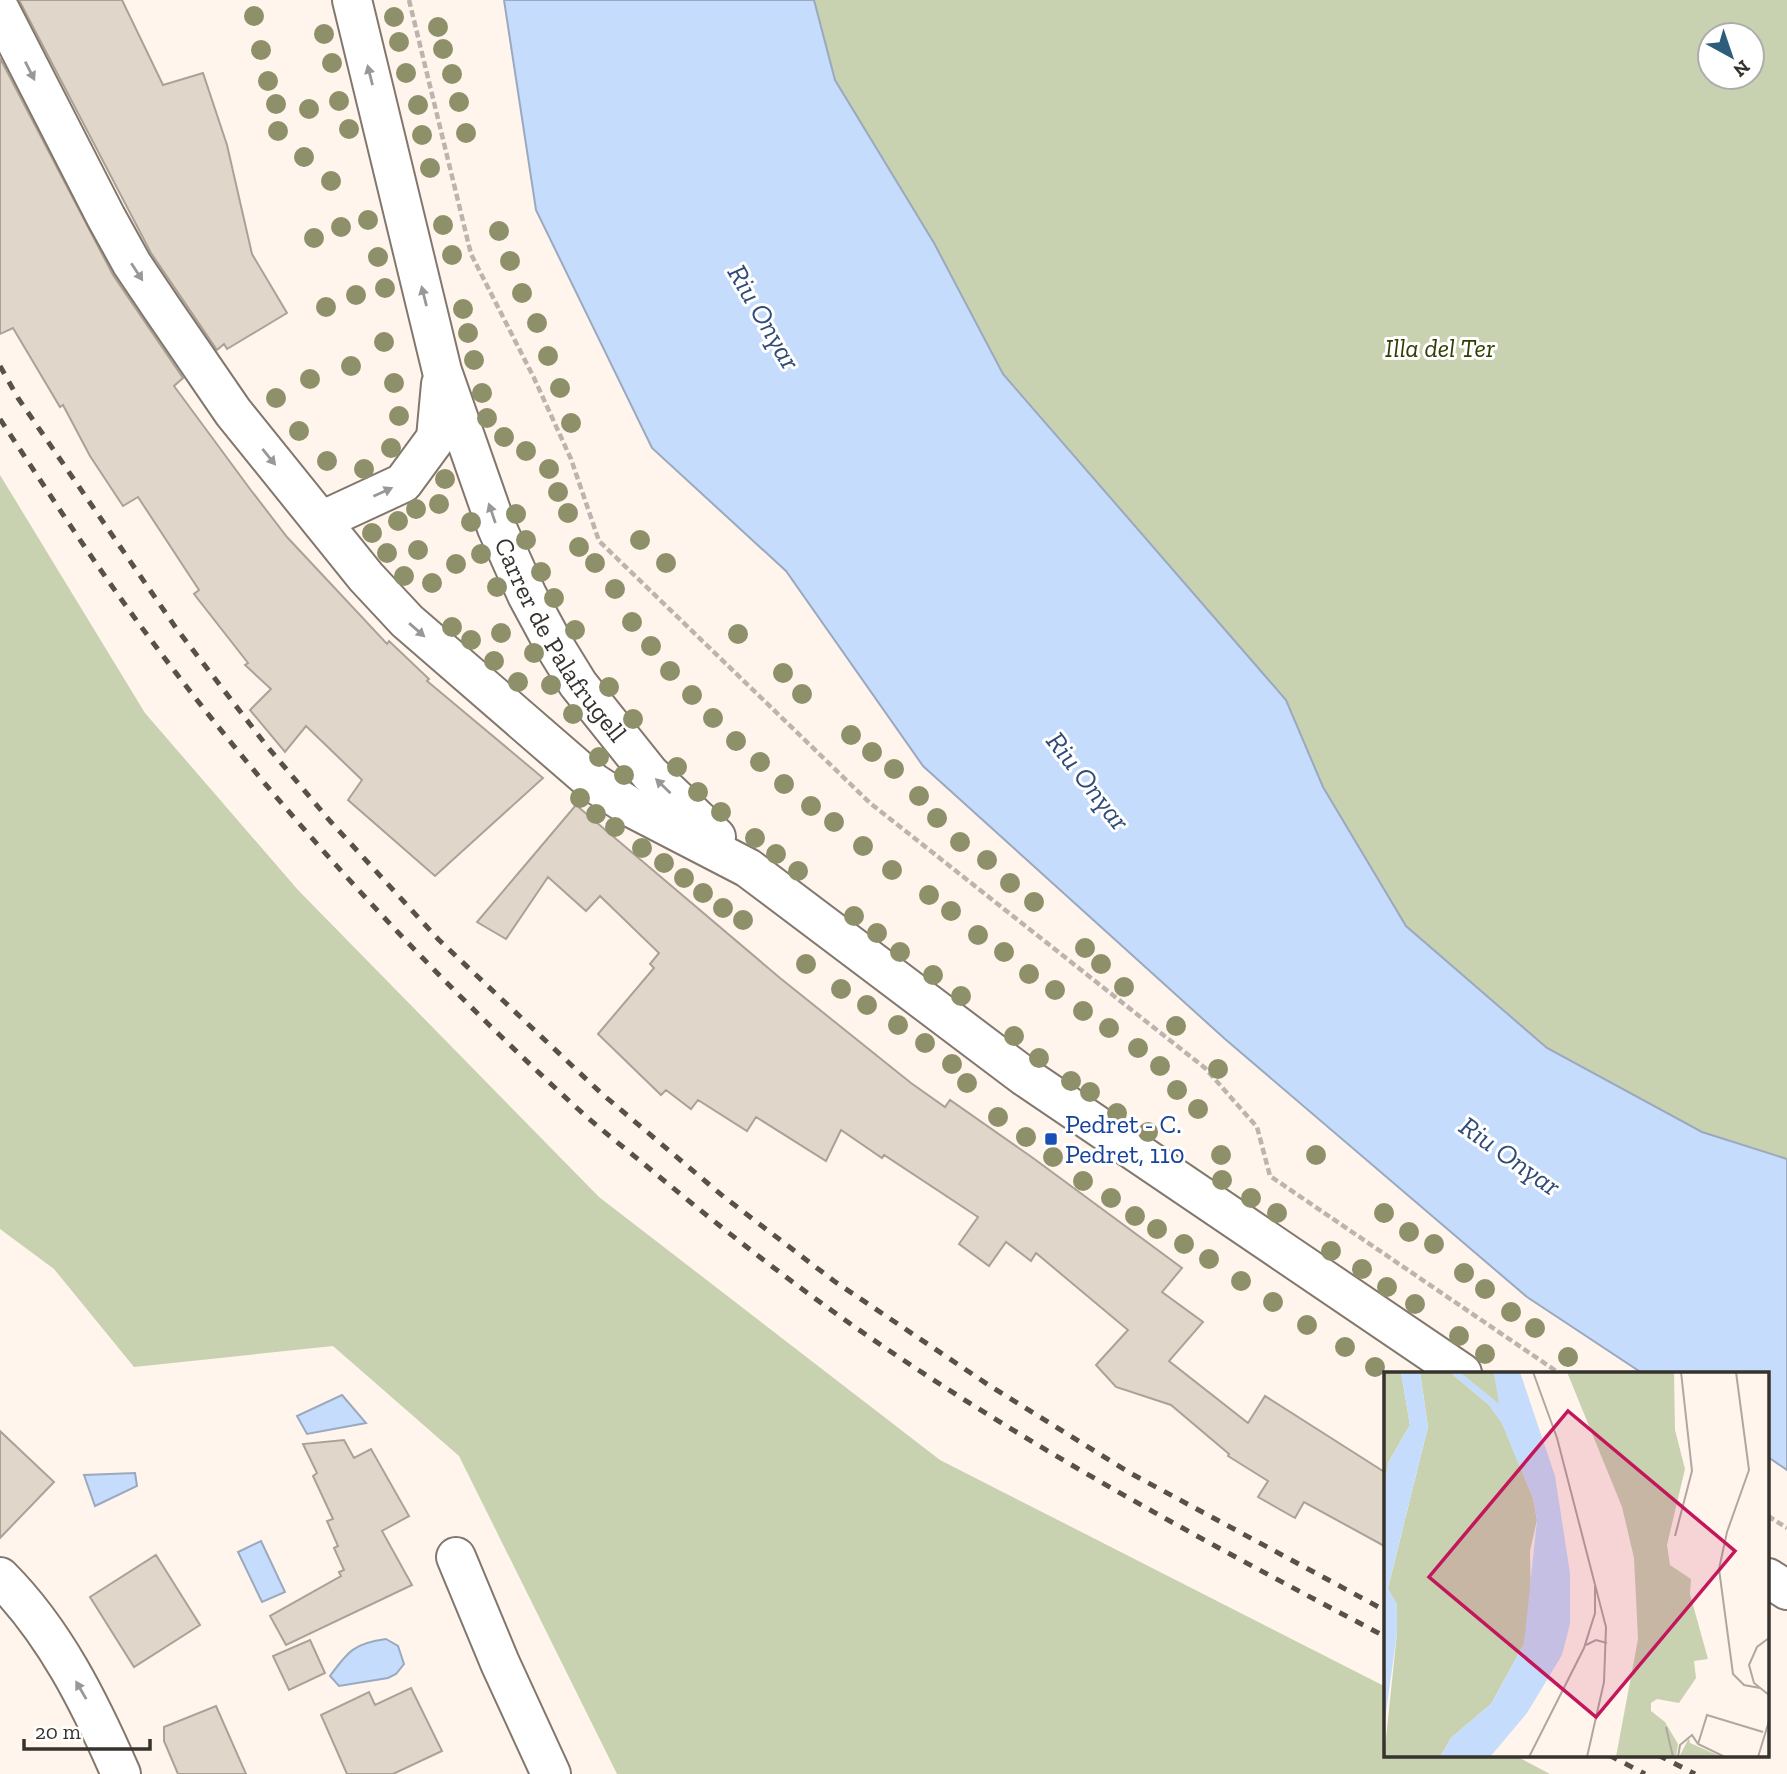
<svg xmlns="http://www.w3.org/2000/svg" width="1787" height="1774" font-family="'Zilla Slab',serif">
  <style>
    .green { fill: #c8d2b1; fill-rule: evenodd }
    .water { fill: #c6dcfc; stroke: #9ba9be; stroke-width: 2 }
    .building { fill: #e1d6ca; stroke: #aca196; stroke-width: 2 }
    .lines { fill: none; stroke-linecap: round; stroke-linejoin: round }
    .minor-casing { stroke: #81776d; stroke-width: 42 }
    .path { stroke: #bcb4ad; stroke-width: 4.5; stroke-dasharray: 7 3.5; stroke-linecap: butt }
    .minor { stroke: #fff; stroke-width: 38 }
    .rail { stroke: #56514b; stroke-width: 5; stroke-dasharray: 9 9; stroke-linecap: butt }
    .tree { fill: #8e906a }
    .oneway { fill: #9a9896 }
    .transit-dot { fill: #1a4fb4; stroke: #fff; stroke-width: 2.5 }
    .labels { text-anchor: middle; dominant-baseline: central; stroke-width: 6; stroke-linejoin: round; paint-order: stroke }
    .park-label { font-size: 26px; font-style: italic; fill: #323d00; stroke: #fff }
    .street-label { font-size: 26px; fill: #36322d; stroke: #fff }
    .transit-label { font-size: 26px; fill: #164399; stroke: #fff; text-anchor: start }
    .water-label { font-size: 28px; font-style: italic; fill: #2f4b76; stroke: #fff }
    .inset-road { fill: none; stroke: #afa7a0; stroke-width: 2 }
    .view { fill: #c2185b; fill-opacity: 0.15; stroke: #c2185b; stroke-width: 3.5 }
    .inset-edge { fill: none; stroke: #36322d; stroke-width: 3.5 }
  </style>
  <rect width="100%" height="100%" fill="#fff5ec"/>
  <path class="green" d="M814,0H1787V1159L1702,1132L1547,1048L1406,926L1323,787L1286,700L1003,374L934,243L835,80ZM1710,35H1752V77H1710Z
    M0,475L145,713L298,890L599,1197L940,1460L1386,1687V1755H1514L1550,1774H617L459,1456L333,1346L134,1367L54,1269L0,1229Z"/>
  <path class="water" d="M504,0H814L835,80L934,243L1003,374L1286,700L1323,787L1406,926L1547,1048L1702,1132L1787,1159V1470L1768,1457V1373H1642L1527,1297L1225,1039L923,766L786,571L652,448L536,210Z
    M342,1395L366,1423L307,1434L297,1416Z
    M135,1473L137,1486L95,1506L84,1475Z
    M261,1541L285,1592L262,1602L238,1552Z
    M386,1639L398,1646L404,1664L396,1674L388,1678L339,1686L330,1676C348,1651 355,1643 386,1639Z"/>
  <path class="building" d="M19,0H122L163,85L203,73L227,145L252,254L287,313L227,349L224,344L217,350L151,253Z
    M0,58L113,275L183,378L174,386L250,489L287,537L387,644L389,641L429,679L427,681L543,778L435,876L348,800L362,780L306,726L285,752L250,710L271,689L245,665L248,663L194,594L199,590L138,497L123,506L90,456L63,405L60,407L13,328L0,334Z
    M576,805L780,978L911,1083L945,1107L950,1100L1033,1158L1182,1268L1162,1292L1203,1322L1169,1361L1248,1423L1265,1396L1386,1473V1547L1304,1502L1295,1518L1258,1497L1268,1481L1228,1456L1229,1454L1171,1405L1116,1387L1096,1365L1128,1330L1036,1253L1031,1261L1006,1242L989,1266L959,1244L978,1217L884,1155L882,1158L841,1130L826,1161L756,1117L747,1131L698,1100L691,1109L666,1090L661,1095L598,1034L654,968L650,964L659,953L600,896L586,911L548,877L506,939L477,922Z
    M0,1431L54,1482L0,1538Z
    M344,1440L354,1458L371,1449L409,1516L382,1531L412,1585L286,1645L270,1616L341,1576L339,1572L344,1570L334,1548L338,1546L327,1521L333,1519L313,1476L317,1473L303,1444Z
    M156,1555L200,1625L134,1667L90,1597Z
    M310,1640L325,1673L289,1690L273,1656Z
    M411,1688L442,1751L393,1774H347L321,1715L369,1692L375,1705Z
    M216,1706L246,1774H178L164,1741V1727Z"/>
  <g class="lines">
    <defs>
      <g id="minor">
        <path id="s1" d="M352,0L442,371L497,528L527,595L554,645L578,684L650,774L716,837"/>
        <path d="M0,10L106,217L132,264L161,307L233,412L366,577L407,621L594,783L634,809L748,868L1024,1076L1462,1373"/>
        <path d="M321,521L403,483L436,438L441,384"/>
        <path d="M456,1557L500,1663L551,1774"/>
        <path d="M0,1577C55,1632 90,1703 121,1774"/>
        <path d="M1768,1578L1787,1590"/>
      </g>
    </defs>
    <use href="#minor" class="minor-casing"/>
    <path class="path" d="M409,0L471,254L534,378L571,459L599,541L870,803L1205,1068L1257,1127L1270,1176L1559,1373
      M1768,1516L1787,1528"/>
    <use href="#minor" class="minor"/>
    <path class="rail" d="M0,366L18,398L176,628L266,745L330,821L439,940L601,1093L724,1197L834,1281L990,1386L1130,1473L1386,1611
      M0,419C50,495 99,571 154,644C280,812 423,967 578,1109C601,1130 626,1149 650,1169C703,1213 757,1256 813,1297C992,1428 1190,1534 1386,1637
      M1609,1755L1645,1774
      M1658,1755L1695,1774"/>
  </g>
  <g class="tree">
    <circle cx="254" cy="16" r="10"/>
    <circle cx="394" cy="17" r="10"/>
    <circle cx="438" cy="27" r="10"/>
    <circle cx="324" cy="34" r="10"/>
    <circle cx="399" cy="42" r="10"/>
    <circle cx="443" cy="49" r="10"/>
    <circle cx="261" cy="50" r="10"/>
    <circle cx="332" cy="63" r="10"/>
    <circle cx="406" cy="73" r="10"/>
    <circle cx="452" cy="74" r="10"/>
    <circle cx="268" cy="81" r="10"/>
    <circle cx="339" cy="101" r="10"/>
    <circle cx="459" cy="102" r="10"/>
    <circle cx="276" cy="104" r="10"/>
    <circle cx="418" cy="105" r="10"/>
    <circle cx="309" cy="109" r="10"/>
    <circle cx="349" cy="129" r="10"/>
    <circle cx="278" cy="131" r="10"/>
    <circle cx="466" cy="133" r="10"/>
    <circle cx="422" cy="135" r="10"/>
    <circle cx="304" cy="157" r="10"/>
    <circle cx="430" cy="168" r="10"/>
    <circle cx="331" cy="181" r="10"/>
    <circle cx="368" cy="220" r="10"/>
    <circle cx="443" cy="225" r="10"/>
    <circle cx="341" cy="227" r="10"/>
    <circle cx="499" cy="231" r="10"/>
    <circle cx="314" cy="238" r="10"/>
    <circle cx="452" cy="255" r="10"/>
    <circle cx="378" cy="257" r="10"/>
    <circle cx="510" cy="261" r="10"/>
    <circle cx="385" cy="288" r="10"/>
    <circle cx="522" cy="293" r="10"/>
    <circle cx="356" cy="295" r="10"/>
    <circle cx="326" cy="307" r="10"/>
    <circle cx="463" cy="309" r="10"/>
    <circle cx="537" cy="323" r="10"/>
    <circle cx="468" cy="333" r="10"/>
    <circle cx="384" cy="342" r="10"/>
    <circle cx="548" cy="356" r="10"/>
    <circle cx="474" cy="360" r="10"/>
    <circle cx="351" cy="366" r="10"/>
    <circle cx="310" cy="379" r="10"/>
    <circle cx="394" cy="383" r="10"/>
    <circle cx="560" cy="388" r="10"/>
    <circle cx="482" cy="393" r="10"/>
    <circle cx="276" cy="398" r="10"/>
    <circle cx="399" cy="416" r="10"/>
    <circle cx="487" cy="418" r="10"/>
    <circle cx="571" cy="423" r="10"/>
    <circle cx="299" cy="431" r="10"/>
    <circle cx="504" cy="437" r="10"/>
    <circle cx="391" cy="448" r="10"/>
    <circle cx="526" cy="451" r="10"/>
    <circle cx="327" cy="461" r="10"/>
    <circle cx="364" cy="469" r="10"/>
    <circle cx="549" cy="469" r="10"/>
    <circle cx="445" cy="479" r="10"/>
    <circle cx="558" cy="492" r="10"/>
    <circle cx="439" cy="504" r="10"/>
    <circle cx="416" cy="509" r="10"/>
    <circle cx="568" cy="513" r="10"/>
    <circle cx="516" cy="514" r="10"/>
    <circle cx="398" cy="521" r="10"/>
    <circle cx="471" cy="522" r="10"/>
    <circle cx="372" cy="533" r="10"/>
    <circle cx="526" cy="540" r="10"/>
    <circle cx="640" cy="540" r="10"/>
    <circle cx="579" cy="547" r="10"/>
    <circle cx="418" cy="550" r="10"/>
    <circle cx="387" cy="553" r="10"/>
    <circle cx="481" cy="554" r="10"/>
    <circle cx="595" cy="563" r="10"/>
    <circle cx="666" cy="563" r="10"/>
    <circle cx="456" cy="564" r="10"/>
    <circle cx="541" cy="572" r="10"/>
    <circle cx="404" cy="576" r="10"/>
    <circle cx="432" cy="583" r="10"/>
    <circle cx="497" cy="587" r="10"/>
    <circle cx="615" cy="589" r="10"/>
    <circle cx="554" cy="598" r="10"/>
    <circle cx="632" cy="622" r="10"/>
    <circle cx="452" cy="627" r="10"/>
    <circle cx="575" cy="630" r="10"/>
    <circle cx="501" cy="633" r="10"/>
    <circle cx="738" cy="634" r="10"/>
    <circle cx="471" cy="640" r="10"/>
    <circle cx="651" cy="646" r="10"/>
    <circle cx="534" cy="653" r="10"/>
    <circle cx="494" cy="661" r="10"/>
    <circle cx="670" cy="671" r="10"/>
    <circle cx="783" cy="673" r="10"/>
    <circle cx="518" cy="682" r="10"/>
    <circle cx="551" cy="685" r="10"/>
    <circle cx="609" cy="687" r="10"/>
    <circle cx="802" cy="694" r="10"/>
    <circle cx="692" cy="695" r="10"/>
    <circle cx="573" cy="714" r="10"/>
    <circle cx="713" cy="718" r="10"/>
    <circle cx="633" cy="719" r="10"/>
    <circle cx="851" cy="735" r="10"/>
    <circle cx="736" cy="741" r="10"/>
    <circle cx="872" cy="752" r="10"/>
    <circle cx="599" cy="757" r="10"/>
    <circle cx="760" cy="762" r="10"/>
    <circle cx="677" cy="767" r="10"/>
    <circle cx="894" cy="769" r="10"/>
    <circle cx="624" cy="775" r="10"/>
    <circle cx="784" cy="784" r="10"/>
    <circle cx="698" cy="792" r="10"/>
    <circle cx="919" cy="796" r="10"/>
    <circle cx="580" cy="798" r="10"/>
    <circle cx="811" cy="806" r="10"/>
    <circle cx="721" cy="812" r="10"/>
    <circle cx="596" cy="814" r="10"/>
    <circle cx="937" cy="818" r="10"/>
    <circle cx="834" cy="822" r="10"/>
    <circle cx="615" cy="827" r="10"/>
    <circle cx="755" cy="838" r="10"/>
    <circle cx="960" cy="842" r="10"/>
    <circle cx="863" cy="846" r="10"/>
    <circle cx="642" cy="848" r="10"/>
    <circle cx="776" cy="854" r="10"/>
    <circle cx="987" cy="860" r="10"/>
    <circle cx="664" cy="863" r="10"/>
    <circle cx="892" cy="870" r="10"/>
    <circle cx="798" cy="871" r="10"/>
    <circle cx="684" cy="878" r="10"/>
    <circle cx="1010" cy="883" r="10"/>
    <circle cx="703" cy="893" r="10"/>
    <circle cx="929" cy="895" r="10"/>
    <circle cx="1034" cy="902" r="10"/>
    <circle cx="723" cy="908" r="10"/>
    <circle cx="951" cy="911" r="10"/>
    <circle cx="854" cy="916" r="10"/>
    <circle cx="743" cy="920" r="10"/>
    <circle cx="877" cy="933" r="10"/>
    <circle cx="978" cy="935" r="10"/>
    <circle cx="1085" cy="948" r="10"/>
    <circle cx="900" cy="952" r="10"/>
    <circle cx="1004" cy="952" r="10"/>
    <circle cx="806" cy="964" r="10"/>
    <circle cx="1101" cy="964" r="10"/>
    <circle cx="1029" cy="974" r="10"/>
    <circle cx="933" cy="975" r="10"/>
    <circle cx="1124" cy="987" r="10"/>
    <circle cx="841" cy="989" r="10"/>
    <circle cx="1055" cy="990" r="10"/>
    <circle cx="961" cy="996" r="10"/>
    <circle cx="867" cy="1005" r="10"/>
    <circle cx="1083" cy="1011" r="10"/>
    <circle cx="898" cy="1025" r="10"/>
    <circle cx="1176" cy="1026" r="10"/>
    <circle cx="1109" cy="1028" r="10"/>
    <circle cx="1014" cy="1036" r="10"/>
    <circle cx="925" cy="1043" r="10"/>
    <circle cx="1138" cy="1048" r="10"/>
    <circle cx="1039" cy="1058" r="10"/>
    <circle cx="952" cy="1064" r="10"/>
    <circle cx="1160" cy="1066" r="10"/>
    <circle cx="1218" cy="1069" r="10"/>
    <circle cx="1071" cy="1081" r="10"/>
    <circle cx="967" cy="1083" r="10"/>
    <circle cx="1177" cy="1090" r="10"/>
    <circle cx="1090" cy="1092" r="10"/>
    <circle cx="1198" cy="1109" r="10"/>
    <circle cx="1117" cy="1113" r="10"/>
    <circle cx="998" cy="1117" r="10"/>
    <circle cx="1148" cy="1132" r="10"/>
    <circle cx="1026" cy="1137" r="10"/>
    <circle cx="1221" cy="1155" r="10"/>
    <circle cx="1316" cy="1155" r="10"/>
    <circle cx="1053" cy="1157" r="10"/>
    <circle cx="1222" cy="1180" r="10"/>
    <circle cx="1083" cy="1181" r="10"/>
    <circle cx="1111" cy="1198" r="10"/>
    <circle cx="1251" cy="1198" r="10"/>
    <circle cx="1277" cy="1213" r="10"/>
    <circle cx="1384" cy="1213" r="10"/>
    <circle cx="1135" cy="1216" r="10"/>
    <circle cx="1157" cy="1229" r="10"/>
    <circle cx="1409" cy="1232" r="10"/>
    <circle cx="1184" cy="1244" r="10"/>
    <circle cx="1434" cy="1244" r="10"/>
    <circle cx="1331" cy="1251" r="10"/>
    <circle cx="1209" cy="1259" r="10"/>
    <circle cx="1362" cy="1269" r="10"/>
    <circle cx="1464" cy="1273" r="10"/>
    <circle cx="1241" cy="1281" r="10"/>
    <circle cx="1387" cy="1287" r="10"/>
    <circle cx="1485" cy="1289" r="10"/>
    <circle cx="1273" cy="1302" r="10"/>
    <circle cx="1415" cy="1304" r="10"/>
    <circle cx="1511" cy="1312" r="10"/>
    <circle cx="1307" cy="1325" r="10"/>
    <circle cx="1535" cy="1328" r="10"/>
    <circle cx="1459" cy="1336" r="10"/>
    <circle cx="1345" cy="1347" r="10"/>
    <circle cx="1485" cy="1354" r="10"/>
    <circle cx="1568" cy="1357" r="10"/>
    <circle cx="1375" cy="1367" r="10"/>
  </g>
  <defs><path id="oneway-solid" d="M-6-.8H1V-3.2L6.5 0L1 3.2V.8H-6Z" transform="scale(1.75)"/></defs>
  <g class="oneway">
    <use href="#oneway-solid" transform="translate(30 71) rotate(63)"/>
    <use href="#oneway-solid" transform="translate(370 75) rotate(-104)"/>
    <use href="#oneway-solid" transform="translate(137 272) rotate(57)"/>
    <use href="#oneway-solid" transform="translate(424 296) rotate(-104)"/>
    <use href="#oneway-solid" transform="translate(269 457) rotate(51)"/>
    <use href="#oneway-solid" transform="translate(383 492) rotate(-24)"/>
    <use href="#oneway-solid" transform="translate(492 513) rotate(-109)"/>
    <use href="#oneway-solid" transform="translate(417 630) rotate(41)"/>
    <use href="#oneway-solid" transform="translate(663 786) rotate(-136)"/>
    <use href="#oneway-solid" transform="translate(81 1690) rotate(-120)"/>
  </g>
  <rect class="transit-dot" x="1044" y="1132" width="14" height="14" rx="3.5"/>
  <g class="labels">
    <g class="park-label">
      <text x="1440" y="348">Illa del Ter</text>
    </g>
    <g class="street-label">
      <text stroke="none"><textPath href="#s1" startOffset="677">Carrer de Palafrugell</textPath></text>
    </g>
    <g class="transit-label">
      <text x="1065" y="1124">Pedret - C.<tspan x="1065" dy="30">Pedret, 110</tspan></text>
    </g>
    <g class="water-label">
      <text transform="translate(764 317) rotate(60)">Riu Onyar</text>
      <text transform="translate(1088 781) rotate(52)">Riu Onyar</text>
      <text transform="translate(1510 1156) rotate(35)">Riu Onyar</text>
    </g>
  </g>
  <g transform="translate(1384 1372)">
    <rect width="385" height="385" fill="#fff5ec"/>
    <path d="M0,0H17L26,53L5,89L0,115ZM36,0H66L105,33L118,51L149,126L153,148L146,179L147,231L140,272L107,332L67,366L56,385H0L13,261L4,216L44,55ZM76,0H110L116,33L87,11ZM183,0H290L291,58L301,97L283,173L286,193L307,207L306,222L324,287L310,289L312,306L295,331L273,327L267,331V339L281,350L294,372L292,385H232L254,267L250,186L238,135ZM305,366L306,371L338,385H295Z" fill="#c8d2b1"/>
    <path d="M17,0H36L44,55L4,216L13,232V261L0,355V115L5,89L26,53ZM66,0H76L115,32L110,0H136L171,104L186,201V252L178,283L143,341L106,385H56L67,366L107,332L140,272L153,148L149,126L118,51L105,33Z" fill="#c6dcfc"/>
    <path class="inset-road" d="M149,0L173,66L222,255L220,310L203,385M352,0L365,98L343,160L335,197L349,302L360,313L376,316M291,164L308,99L297,0M385,266L373,275L365,293L370,311L385,323M202,273L212,268L223,271M282,355L289,385M314,372L323,343L379,360M145,385L200,276L211,241V214M294,385L296,373L308,363L314,372L341,385M374,385L385,349"/>
    <path class="view" d="M184,39L351,179L212,345L45,205Z"/>
    <rect width="385" height="385" class="inset-edge"/>
  </g>
  <g transform="translate(1731 56) rotate(140)"><circle r="33" fill="#ffffff" stroke="#afadab" stroke-width="2"/>
  <path d="M0-5L12 26L0 18L-12 26Z" fill="#2c5d7b"/>
  <text y="-10" font-size="19" font-weight="bold" text-anchor="middle" fill="#36322d">N</text>
  </g>
  <path d="M24 1739v10h126v-10" fill="none" stroke="#36322d" stroke-width="3.5"/>
  <text x="35" y="1739" font-size="21" fill="#36322d" stroke="#ffffff" stroke-width="5" paint-order="stroke">20 m</text>
</svg>
